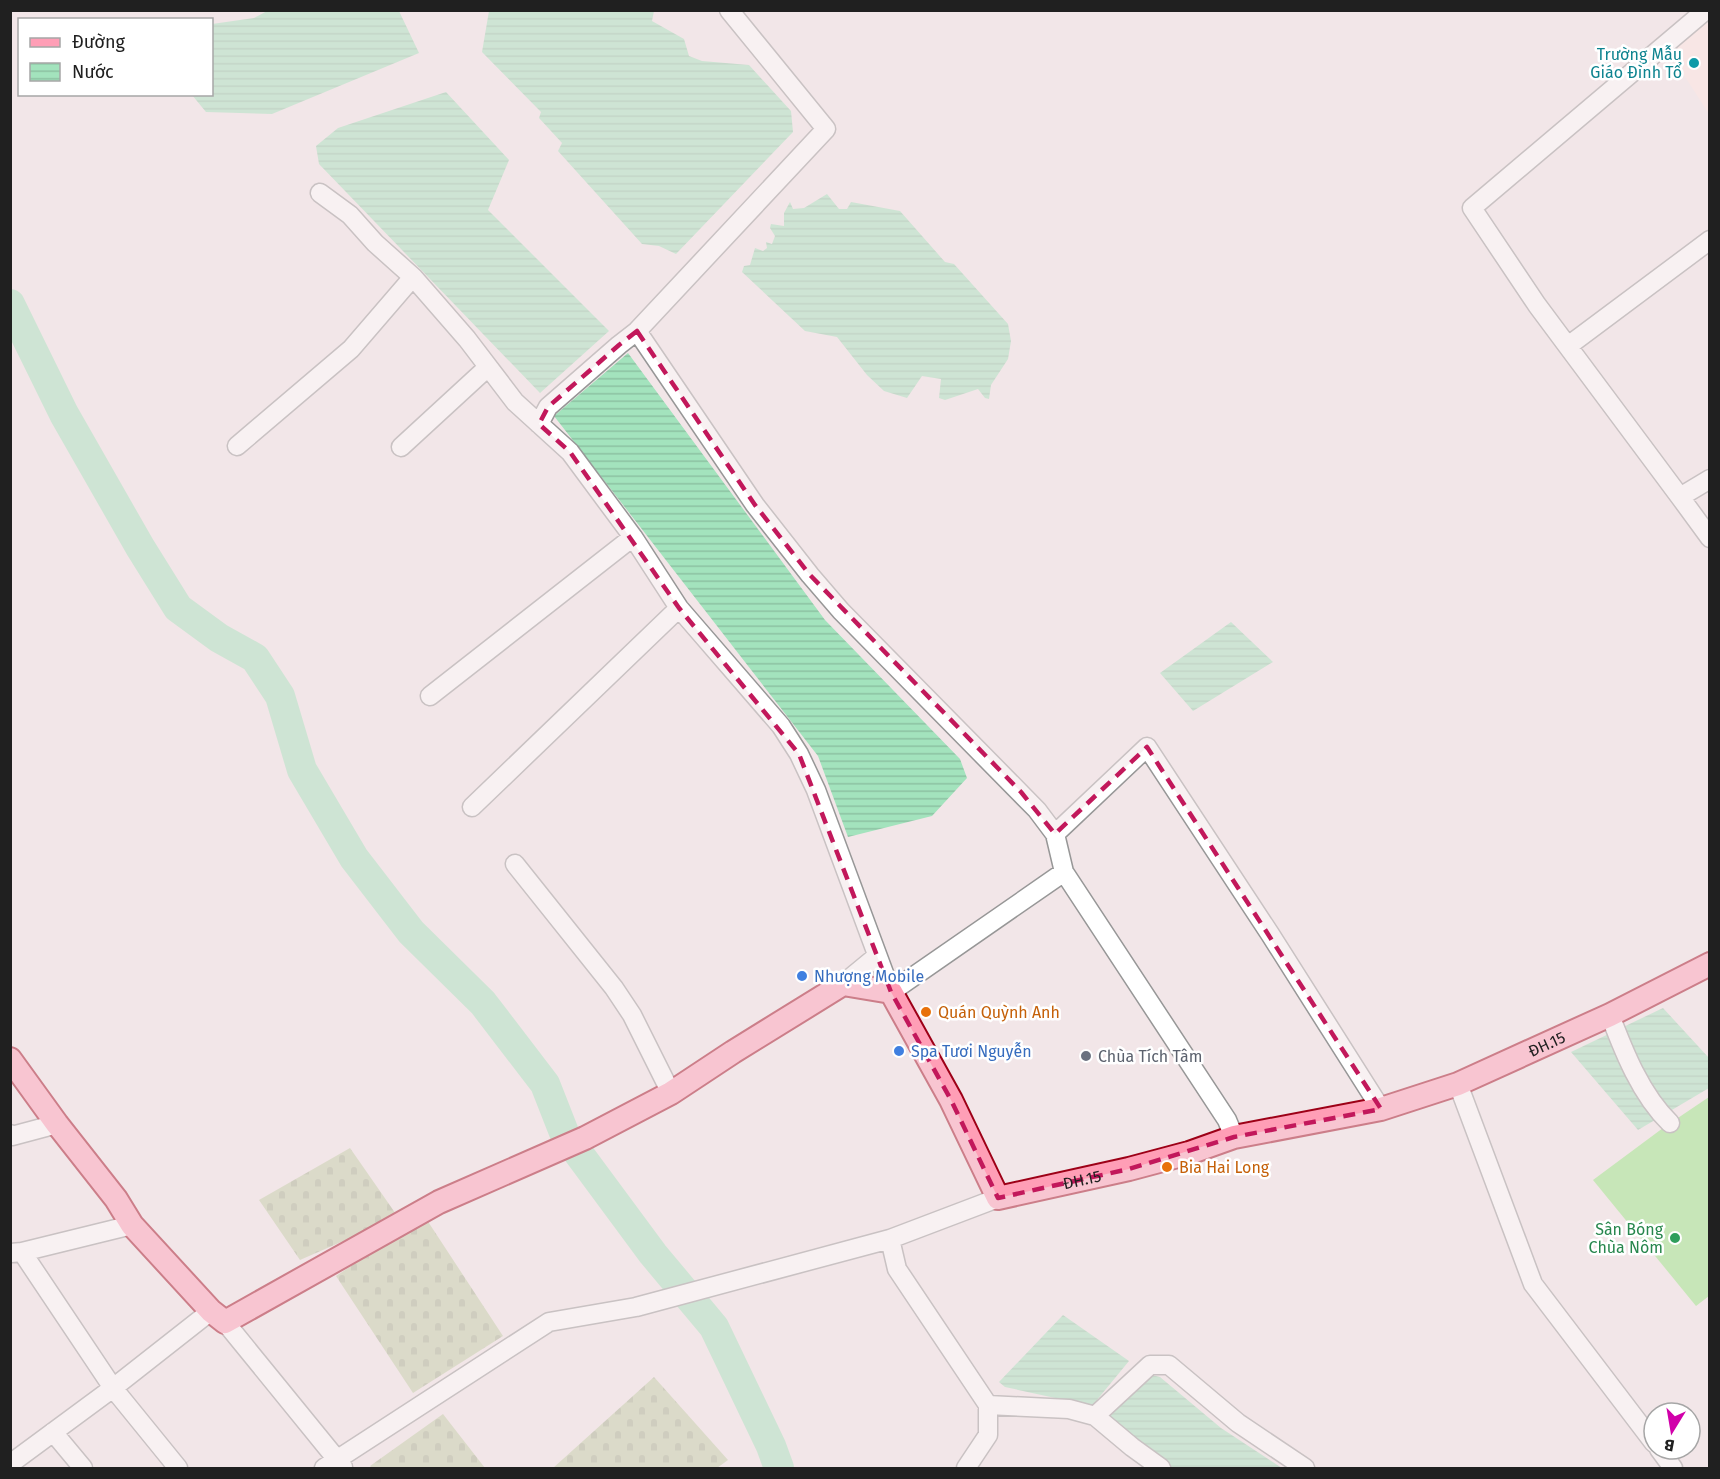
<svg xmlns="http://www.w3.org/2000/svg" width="1720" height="1479" font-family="'Fira Sans',sans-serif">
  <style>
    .education { fill: #ffe7e2 }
    .cemetery { fill: url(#cemetery-stones) }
    .pitch { fill: #93e77e }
    .water { fill: url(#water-rules) }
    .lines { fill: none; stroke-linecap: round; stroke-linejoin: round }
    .river { stroke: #a3e3bd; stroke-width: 30 }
    .minor-casing { stroke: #979797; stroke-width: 21 }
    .major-casing { stroke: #9d0017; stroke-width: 26 }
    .minor { stroke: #fff; stroke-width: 18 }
    .major { stroke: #ff9eb6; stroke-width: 22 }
    .marked { fill: none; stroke: #c2185b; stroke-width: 4.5; stroke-dasharray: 12 8; stroke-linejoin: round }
    .culture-dot { fill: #0f9aa8; stroke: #fff; stroke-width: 2 }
    .shop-dot { fill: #3f7fe0; stroke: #fff; stroke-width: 2 }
    .food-dot { fill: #e8710a; stroke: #fff; stroke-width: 2 }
    .worship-dot { fill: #6b7280; stroke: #fff; stroke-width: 2 }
    .leisure-dot { fill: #2e9e5b; stroke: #fff; stroke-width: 2 }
    .labels { text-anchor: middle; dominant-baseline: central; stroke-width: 5; stroke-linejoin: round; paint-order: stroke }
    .culture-label { font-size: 16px; fill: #0d838f; stroke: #fff; text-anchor: end }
    .shop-label { font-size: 16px; fill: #366cbe; stroke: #fff; text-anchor: start }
    .food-label { font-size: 16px; fill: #c56008; stroke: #fff; text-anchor: start }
    .street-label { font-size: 16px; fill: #202020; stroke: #fff }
    .worship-label { font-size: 16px; fill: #5b616d; stroke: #fff; text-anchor: start }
    .leisure-label { font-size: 16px; fill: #27864d; stroke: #fff; text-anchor: end }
  </style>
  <defs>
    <pattern id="cemetery-stones" width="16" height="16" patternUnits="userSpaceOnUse" patternTransform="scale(1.5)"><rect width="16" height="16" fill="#bfcda5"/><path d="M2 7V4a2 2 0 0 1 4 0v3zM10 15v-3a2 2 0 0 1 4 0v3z" fill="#a4b08e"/></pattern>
    <pattern id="water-rules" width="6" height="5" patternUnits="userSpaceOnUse" patternTransform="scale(1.5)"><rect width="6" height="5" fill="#a3e3bd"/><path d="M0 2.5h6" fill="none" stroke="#8cc2a2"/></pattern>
  </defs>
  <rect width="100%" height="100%" fill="#f2e6e8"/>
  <path class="education" d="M1709,16V114L1668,50Z"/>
  <path class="cemetery" d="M350,1148L398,1217L300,1260L259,1200Z
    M425,1217L503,1336L413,1393L336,1276Z
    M654,1377L728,1460L717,1468H553Z
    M443,1414L485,1468H372L370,1466Z"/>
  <path class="pitch" d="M1709,1097V1296L1696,1306L1593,1180L1663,1128Z"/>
  <path class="water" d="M269,10L399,11L419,53L272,114L206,112L192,95L212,94V24L254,18Z
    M489,11H654L652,21L684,39L689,56L702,61L749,65L791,111L793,132L676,254L659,246L642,244L558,151L562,143L539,118L541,112L482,52Z
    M446,92L509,160L488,210L609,331L540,393L319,164L316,146L338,128Z
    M827,194L839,209H847L851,202L900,211L945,262L954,264L1008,324L1011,341L1008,359L991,385L989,399L985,398L978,389L945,400L939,398L941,379L922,376L907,398L884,391L867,375L837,337L805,331L742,272L744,266L750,265L755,248L763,251L767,248L766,242L772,244L775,236L770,228L771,224L784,226V213L790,202L793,209L804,208Z
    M628,353L825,620L960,759L967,778L932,816L848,837L818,756L554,416Z
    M1231,622L1273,662L1193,711L1160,673Z
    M1663,1008L1709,1058V1088L1638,1130L1571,1052Z
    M1063,1315L1129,1361L1092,1406L1005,1387L999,1382Z
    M1148,1374L1160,1377L1221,1428L1282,1468H1164L1107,1417Z"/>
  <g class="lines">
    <path class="river" d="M10,304L64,414L140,547L178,608L219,638L255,658L280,696L302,770L354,858L411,932L483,1003L545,1084L565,1135L653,1254L714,1327L771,1446L779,1468"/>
    <defs>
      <path id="minor" d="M1706,10L1472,208L1537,305L1680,497L1710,538
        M320,193L350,215L375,243L413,277L467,339L515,402L570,452L633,537L679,608L781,726L799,754L816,790L891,992L1064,872
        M637,331L755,505L810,575L841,611L1037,810L1055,834L1064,872L1227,1120L1234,1137
        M1568,346L1710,240
        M539,424L548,407L619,345L637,331L826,129L729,10
        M237,446L351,349L413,277
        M401,447L488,367
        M1680,497L1710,479
        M430,696L633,537
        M472,807L679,608
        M1055,834L1147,747L1270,934L1381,1109
        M515,864L614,988L632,1015L671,1093
        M843,984L877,956
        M1610,1015C1624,1052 1641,1095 1670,1123
        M1458,1084L1533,1284L1654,1443
        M10,1134L12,1136L57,1124
        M22,1252L113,1388L211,1311
        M11,1253L22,1252L132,1225
        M225,1322L343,1467
        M988,1405L1069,1409L1095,1416L1132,1447L1161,1468
        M1095,1416L1150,1365H1169L1238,1423L1305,1468
        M53,1432L83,1468
        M1659,1449L1673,1468
        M10,1464L113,1388L178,1468
        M324,1468L549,1322L636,1307L890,1239
        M966,1468L988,1435V1405L897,1269L890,1239L998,1198"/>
      <g id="major">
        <path id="s1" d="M10,1059L57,1124L116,1199L132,1225L211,1311L225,1322L439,1202L585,1138L671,1093L733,1052L843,984L891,992L951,1100L998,1198L1129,1169L1189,1153L1234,1137L1381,1109L1458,1084L1610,1015L1710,964"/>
      </g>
    </defs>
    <use href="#minor" class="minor-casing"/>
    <use href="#major" class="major-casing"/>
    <use href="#minor" class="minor"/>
    <use href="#major" class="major"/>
  </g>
  <path d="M0 0H1720V1479H0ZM637,331L755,505L810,575L1021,792L1055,834L1147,747L1381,1109L1234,1137L1129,1169L998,1198L951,1100L891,992L799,754L679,608L570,452L539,424L548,407L619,345Z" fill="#f2e6e8" fill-opacity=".55" fill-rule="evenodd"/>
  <path class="marked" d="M637,331L755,505L810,575L1021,792L1055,834L1147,747L1381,1109L1234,1137L1129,1169L998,1198L951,1100L891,992L799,754L679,608L570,452L539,424L548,407L619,345Z"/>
  <circle class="culture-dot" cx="1694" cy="63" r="6"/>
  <g class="shop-dot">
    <circle cx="802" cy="976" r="6"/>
    <circle cx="899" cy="1051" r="6"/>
  </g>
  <g class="food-dot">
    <circle cx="926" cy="1012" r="6"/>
    <circle cx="1167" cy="1167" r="6"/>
  </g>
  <circle class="worship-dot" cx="1086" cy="1056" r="6"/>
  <circle class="leisure-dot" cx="1675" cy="1238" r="6"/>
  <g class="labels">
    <g class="culture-label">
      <text x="1682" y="54">Trường Mẫu<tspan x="1682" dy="18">Giáo Đình Tổ</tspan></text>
    </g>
    <g class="shop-label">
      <text x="814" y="976">Nhượng Mobile</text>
      <text x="911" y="1051">Spa Tươi Nguyễn</text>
    </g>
    <g class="food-label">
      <text x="938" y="1012">Quán Quỳnh Anh</text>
      <text x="1179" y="1167">Bia Hai Long</text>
    </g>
    <g class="street-label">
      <text stroke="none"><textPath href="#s1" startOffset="1899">ĐH.15</textPath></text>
      <text stroke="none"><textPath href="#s1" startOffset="1413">ĐH.15</textPath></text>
    </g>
    <g class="worship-label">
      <text x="1098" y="1056">Chùa Tích Tâm</text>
    </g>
    <g class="leisure-label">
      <text x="1663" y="1229">Sân Bóng<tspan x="1663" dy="18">Chùa Nôm</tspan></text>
    </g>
  </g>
  <rect width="1720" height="1479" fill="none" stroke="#202020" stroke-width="24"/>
  <rect x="18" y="18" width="195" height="78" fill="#ffffff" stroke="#a6a6a6" stroke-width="1.5"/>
  <rect x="30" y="38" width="30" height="9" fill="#ff9eb6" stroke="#a6a6a6" stroke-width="1.5"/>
  <text x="72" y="48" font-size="18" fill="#202020">Đường</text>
  <rect x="30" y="63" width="30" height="18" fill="url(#water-rules)" stroke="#a6a6a6" stroke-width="1.5"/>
  <text x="72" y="78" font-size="18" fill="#202020">Nước</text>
  <g transform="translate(1672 1431) rotate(191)"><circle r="28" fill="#ffffff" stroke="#a6a6a6" stroke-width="1.5"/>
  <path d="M0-4.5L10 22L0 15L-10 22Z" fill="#d100aa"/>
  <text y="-9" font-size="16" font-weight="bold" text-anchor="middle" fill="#202020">B</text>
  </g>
</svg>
